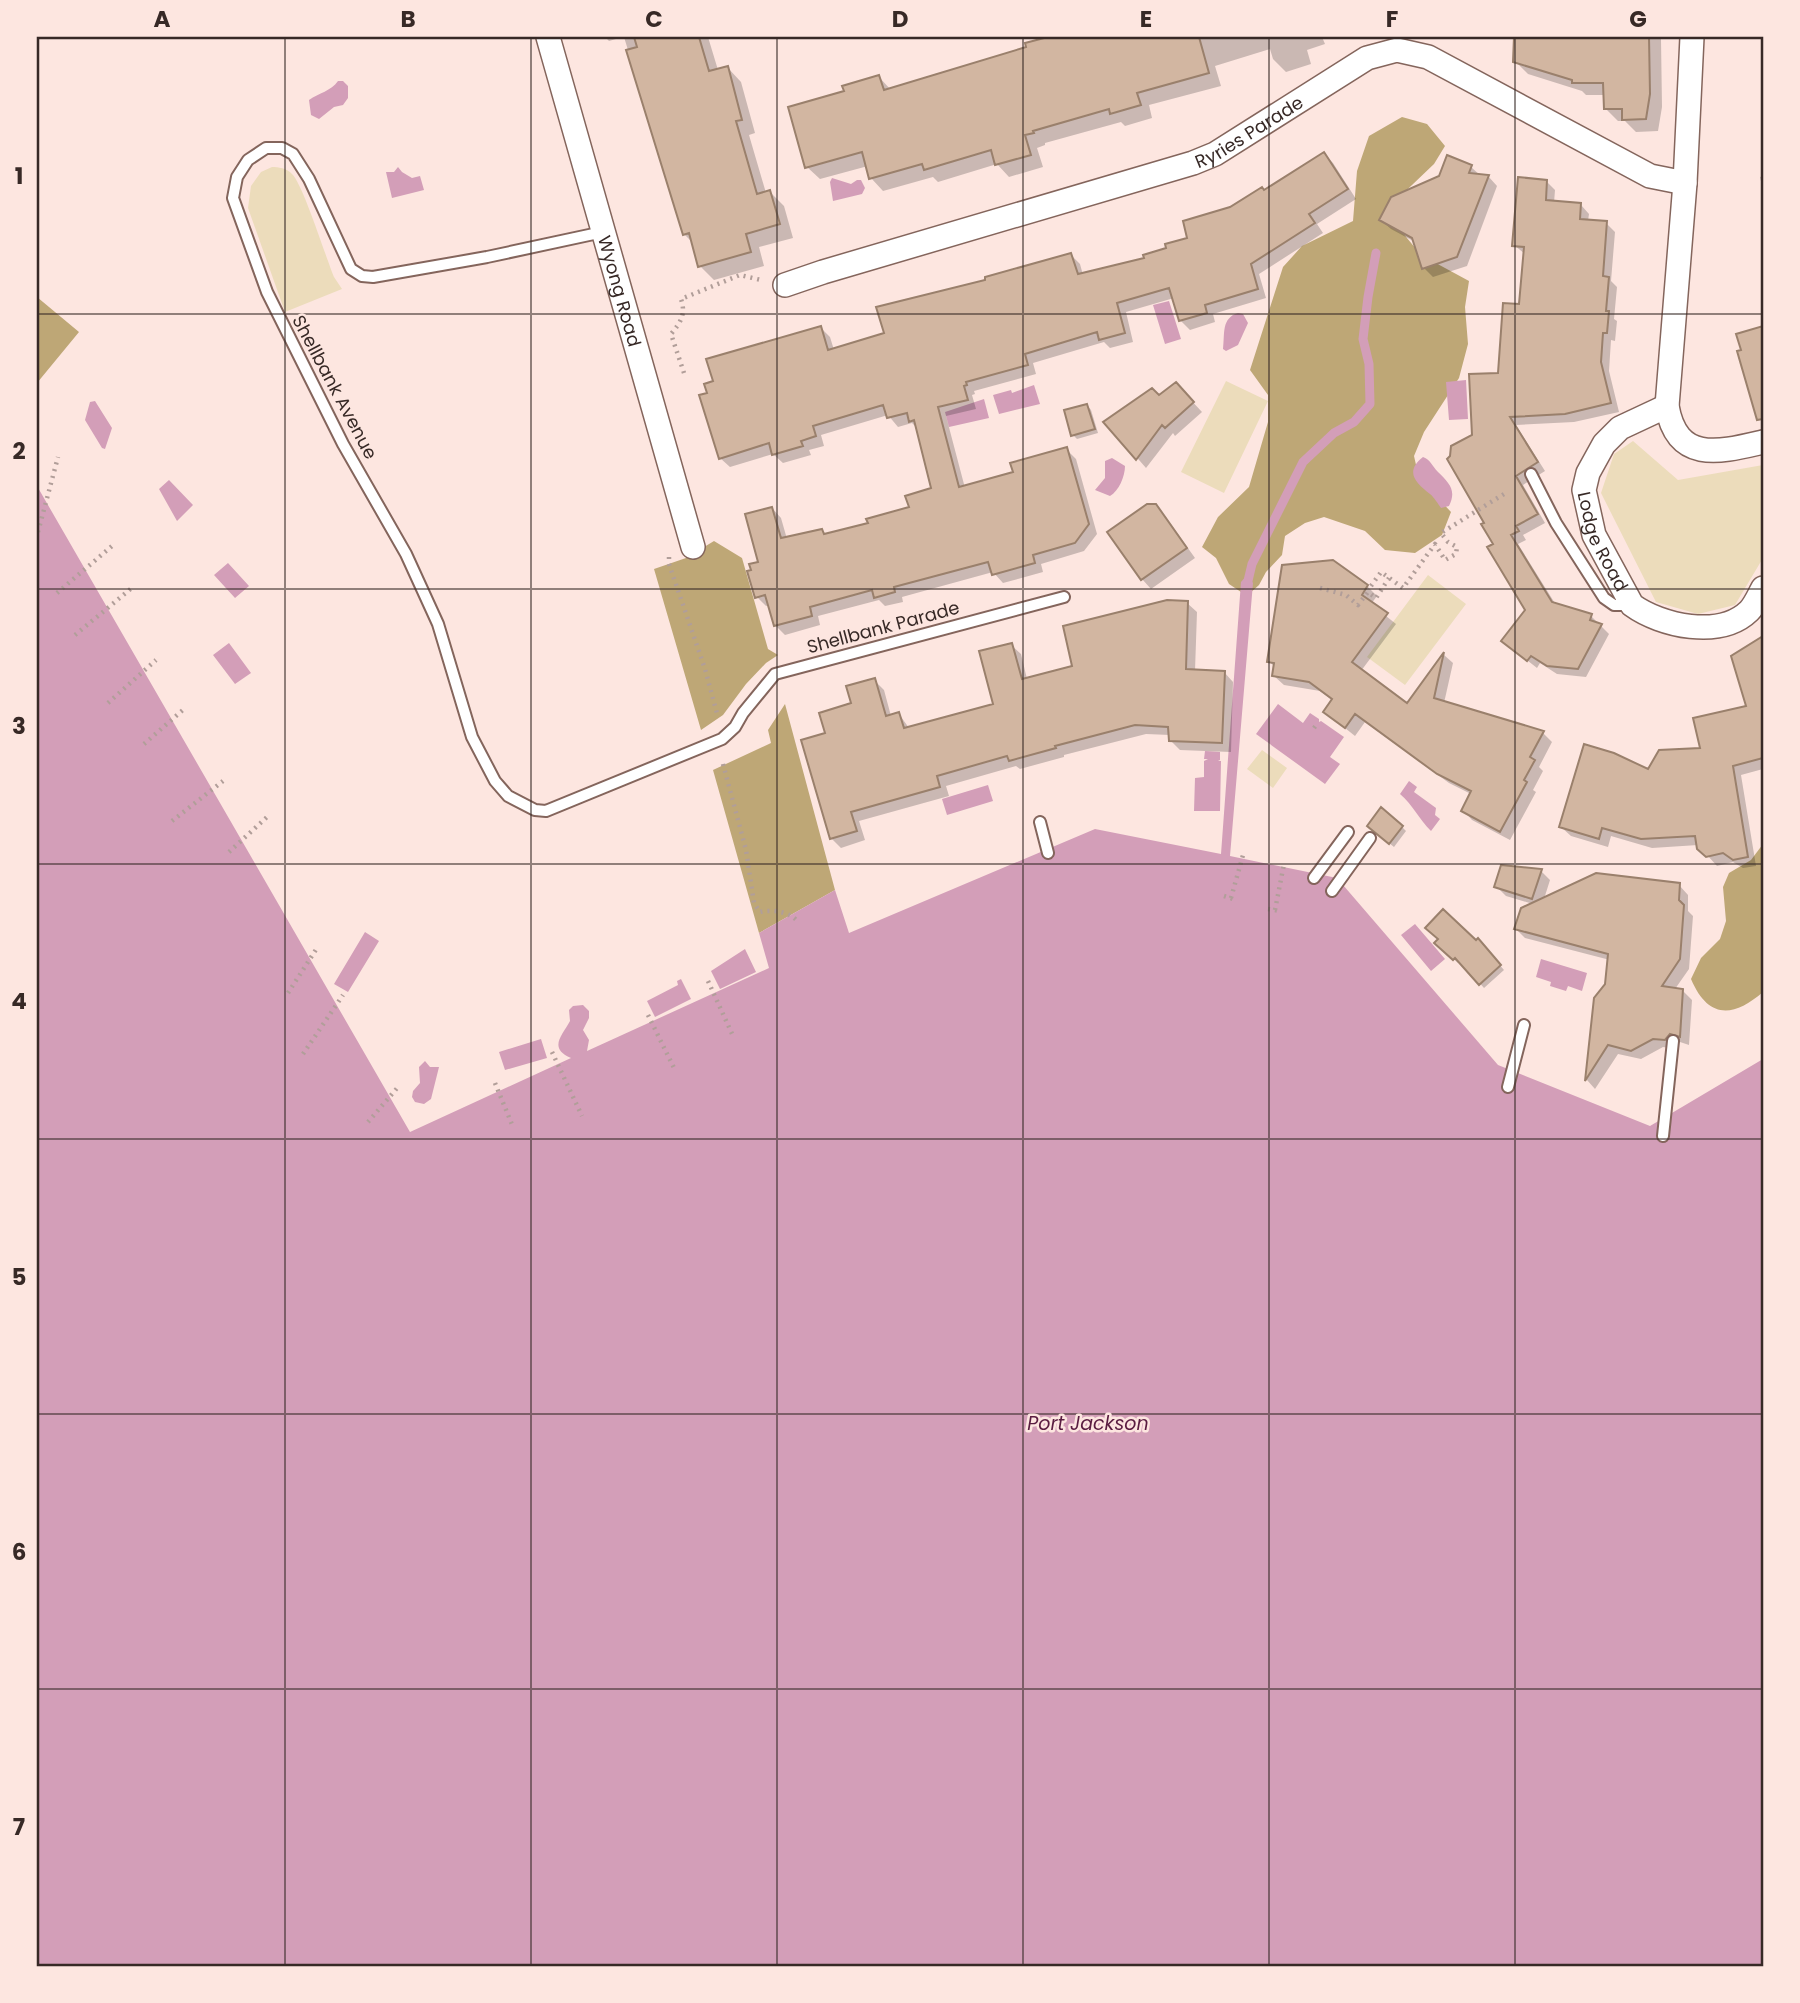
<svg xmlns="http://www.w3.org/2000/svg" width="1800" height="2003" font-family="Poppins,sans-serif">
  <style>
    .green { fill: #ecdcbb }
    .forest { fill: #bea776 }
    .water { fill: #d39eb8 }
    .shadow { fill: #0003 }
    .lines { fill: none; stroke-linecap: round; stroke-linejoin: round }
    .stream { stroke: #d39eb8; stroke-width: 9 }
    .building { fill: #d2b6a1; stroke: #9a806c; stroke-width: 2 }
    .lane-casing { stroke: #84655c; stroke-width: 14 }
    .street-casing { stroke: #84655c; stroke-width: 26 }
    .path { stroke: #b19e99; stroke-width: 4.5; stroke-dasharray: 2 5; stroke-linecap: butt }
    .lane { stroke: #fff; stroke-width: 10 }
    .street { stroke: #fff; stroke-width: 23 }
    .grid { fill: none; stroke: #372926; stroke-width: 2; stroke-opacity: 0.55 }
    .labels { text-anchor: middle; dominant-baseline: central; stroke-width: 5; stroke-linejoin: round; paint-order: stroke }
    .street-label { font-size: 18px; fill: #372926; stroke: #fde6e0 }
    .water-label { font-size: 19px; font-style: italic; fill: #5a1c41; stroke: #fde6e0 }
    .neatline { fill: none; stroke: #372926; stroke-width: 2.5 }
    .grid-label { font-size: 23px; text-anchor: middle; font-weight: bold; fill: #372926 }
  </style>
  <rect width="100%" height="100%" fill="#fde6e0"/>
  <path class="green" d="M272,167C278,167 287,168 292,174C303,184 326,258 334,277L342,289L285,312L248,208L251,186L261,172Z
    M1226,381L1268,401L1224,493L1181,472Z
    M1633,441L1678,480L1763,465V558L1735,605L1698,614L1656,602L1601,493L1614,454Z
    M1428,575L1466,604L1405,685L1367,657Z
    M1262,750L1287,768L1273,788L1247,769Z"/>
  <path class="forest" d="M1402,117L1427,124L1445,146L1434,164L1390,206L1402,232L1421,255L1469,281L1465,307L1468,344L1459,378L1424,432L1414,456L1419,478L1451,512L1442,535L1415,553L1385,550L1365,531L1324,517L1305,523L1285,536L1282,555L1266,572L1259,585L1250,593L1244,594L1229,584L1216,558L1202,547L1218,517L1249,487L1268,422V395L1250,370L1283,267L1302,246L1353,221L1357,171L1369,136Z
    M37,297L79,332L37,383Z
    M714,541L742,558L768,649L778,655L766,663L746,684L723,715L701,730L654,569L686,558Z
    M785,704L835,890L759,933L713,770L771,743L768,730Z
    M1763,844V992C1733,1018 1708,1019 1691,979L1701,958L1720,939L1726,921L1723,887L1729,873L1751,860Z"/>
  <path class="water" d="M338,81H343L348,86V98L343,105L334,107L319,119L311,115L309,100C319,93 331,91 338,81Z
    M398,167L402,172L412,178L420,176L424,190L392,198L386,172H394Z
    M832,178L851,184L857,180H861L865,188L862,194L833,201L830,182Z
    M1169,301L1181,339L1165,344L1153,305Z
    M1238,313L1243,314L1248,323L1238,345L1226,351L1223,349C1225,334 1221,318 1238,313Z
    M1466,380L1468,419L1449,420L1446,382Z
    M1034,385L1040,404L999,414L993,395L1011,390L1012,393Z
    M984,399L989,418L949,427L945,412Z
    M95,401L112,428L105,449L102,448L85,420L90,402Z
    M1423,457C1431,460 1432,466 1438,472C1449,483 1457,490 1449,506L1441,508C1438,504 1434,497 1430,494C1416,483 1404,472 1423,457Z
    M1112,458L1125,466C1125,476 1119,491 1110,496L1095,490L1105,478V461Z
    M169,480L193,505L177,521L159,489Z
    M37,486L410,1132L571,1058C548,1048 562,1036 570,1021L569,1010L573,1006L583,1005L589,1011V1018L583,1030L589,1040L587,1051L769,968L759,933L835,890L849,933L1095,829L1221,854L1241,582L1248,574L1253,583L1230,856L1337,878L1498,1065L1650,1126L1763,1059V1966H37Z
    M228,563L249,586L235,598L214,575Z
    M229,643L251,673L235,684L213,655Z
    M1278,704L1303,723L1310,713L1319,719V722L1321,721L1344,737L1330,757L1340,764L1325,784L1256,734Z
    M1205,751L1220,752V760L1218,761H1221L1220,811H1194L1195,778L1204,777V761L1208,759H1204Z
    M1409,781L1417,787L1414,792L1436,808L1435,815L1440,819L1431,831C1419,819 1413,805 1400,794Z
    M988,785L993,801L947,815L942,799Z
    M1415,924L1445,959L1431,971L1401,935Z
    M365,932L379,941L348,992L334,984Z
    M745,949L756,972L720,989L711,971Z
    M1541,959L1587,973L1582,991L1568,986L1566,991L1550,986L1551,982L1536,977Z
    M681,979L691,999L655,1017L647,1001L678,985L677,981Z
    M541,1039L547,1058L505,1070L499,1052Z
    M425,1061L430,1067H439L431,1099L424,1104L415,1102L412,1097L413,1091L420,1083L419,1067Z"/>
  <path class="shadow" d="M605,37H623L609,41Z
    M624,37H708L718,70L728,68L741,82L755,133L749,135L766,193L770,192L784,206L793,238L759,247L764,266L714,280L700,266L693,243L684,234Z
    M1055,37H1076L1078,39L1085,37H1322L1325,44L1307,50L1311,64L1286,72L1273,59L1270,49L1215,66L1221,86L1149,105L1152,118L1125,126L1121,122L1045,143V145L1037,148L1043,167L1009,177L997,164L938,182L933,177L883,191L871,178L868,166L820,179L807,167L846,92L879,77L891,90L1028,48L1027,44Z
    M1516,37H1659L1661,39L1662,107L1658,131L1636,132L1625,121H1618L1605,108V95H1586L1582,91L1528,74L1515,61Z
    M1324,154L1333,163L1356,199L1317,224L1323,233L1259,274L1266,298L1213,314L1215,322L1190,330L1180,320L1174,298L1126,312L1133,342L1110,348L1104,342L1033,363L1036,374L974,391L975,394L972,395L976,409L946,416L965,488L1015,473L1066,449L1076,459L1097,534L1084,551L1041,564L1043,572L1003,583L993,572L902,597L903,602L885,606L879,600L818,616L820,625L785,635L776,626L770,605L766,606L757,597L760,563L772,508L781,518L787,539L821,531L826,536L870,524L911,508L933,490L917,428L912,423L898,427L888,415L821,435L824,446L809,450L811,455L783,463L773,454L730,467L720,458L709,394L821,328L830,337L834,350L886,335L988,281L1071,255L1080,264L1083,275L1146,259L1189,239L1231,209L1264,192Z
    M1448,157L1471,167L1481,176H1488L1497,186L1467,266L1433,277L1424,268L1415,242L1391,229L1381,220L1440,177Z
    M1763,176V190L1760,177Z
    M1547,182L1555,190L1554,203L1581,205L1589,214L1588,221L1606,223L1615,232L1611,281L1617,287L1614,319L1617,321L1615,341L1611,340L1609,371L1619,412L1574,422L1516,425L1545,471L1523,485L1545,523L1523,535L1526,540L1518,544L1556,605L1591,616L1609,634L1586,677L1557,674L1540,663L1537,668L1503,641L1527,610L1486,523L1474,436L1500,374L1520,306L1525,254L1514,245Z
    M1176,384L1202,412L1175,436L1173,433L1146,468L1106,422L1159,397Z
    M1087,405L1091,410L1098,433L1077,439L1073,435Z
    M1155,506L1165,516L1195,558L1151,589L1142,579L1109,533Z
    M1333,562L1367,586L1377,596L1371,604L1396,624L1361,671L1408,705L1444,655L1453,663L1444,703L1543,733L1552,742L1539,767L1543,771L1533,790L1536,792L1510,840L1472,820L1463,810L1471,794L1449,783L1365,722L1355,736L1325,712L1333,701L1320,691L1284,685L1274,676L1275,667L1269,661Z
    M1187,603L1197,612L1195,671L1224,672L1233,682L1231,752L1180,750L1170,740V735L1146,734L1064,755V757L1020,769L1016,766L946,786L949,796L859,821L865,840L841,848L831,838L828,734L874,680L884,690L891,716L899,714L909,728L995,705L1011,645L1021,654L1027,679L1074,667Z
    M1757,642L1763,648V769L1741,775L1756,866L1743,868L1733,862L1717,866L1698,845L1652,848L1611,836L1608,847L1571,836L1561,827L1648,771L1702,749L1748,707Z
    M1402,827L1406,831L1394,847L1373,830Z
    M1541,871L1550,880L1544,899L1679,885L1688,895V911L1693,916L1689,969L1675,989L1682,990L1692,1000L1689,1045L1680,1042L1675,1049L1663,1047L1641,1059L1618,1054L1595,1089L1587,1080L1595,999L1607,985L1610,960L1525,938L1516,929L1533,904L1506,896L1496,886Z
    M1440,939L1476,942L1478,940L1504,970L1484,988L1460,961L1458,963L1436,943Z"/>
  <g class="lines">
    <path class="stream" d="M1247,585L1252,564L1303,462L1334,433L1354,422L1370,404L1369,364L1363,339L1368,297L1376,253"/>
  </g>
  <path class="building" d="M634,37H699L709,71L728,66L742,120L736,121L757,194L770,190L780,224L746,234L751,252L698,267L689,233L683,235L626,50L637,47Z
    M1048,37H1199L1209,73L1137,93L1141,105L1110,114L1109,109L1033,131L1034,133L1025,135L1031,155L995,165L991,150L924,170L922,164L869,179L862,152L805,168L788,107L844,91L842,86L879,75L884,90L1026,47L1025,43Z
    M1514,37H1649L1650,94L1646,119L1622,120V109H1604L1603,83H1572V80L1513,62Z
    M1324,152L1348,189L1309,214L1315,223L1251,264L1258,289L1205,305L1207,313L1179,321L1169,288L1117,303L1125,333L1099,340L1097,332L1025,354L1028,365L966,382L967,385L964,386L968,400L938,407L959,487L1013,472L1010,463L1067,447L1089,524L1075,543L1033,555L1035,563L992,575L988,562L894,587L895,592L874,598L872,590L810,607L812,616L774,626L765,595L755,598L747,571L751,570L749,564L758,562L745,514L772,507L781,538L822,529L824,534L868,523L866,519L909,507L905,496L931,488L914,420L909,422L907,413L887,418L883,405L813,426L816,436L801,441L803,446L772,455L769,443L719,459L699,395L707,393L704,384L713,381L706,359L821,326L828,350L884,333L876,307L985,280V277L1071,253L1078,274L1144,258L1143,255L1166,248L1165,244L1187,238L1183,221L1230,207L1262,187L1264,190Z
    M1447,155L1472,165L1469,173L1489,175L1457,257L1422,269L1412,238L1379,220L1391,197L1439,176Z
    M1518,177L1547,180L1546,200L1581,203L1580,219L1607,221L1603,276L1609,277L1606,311H1609L1607,333H1603L1601,362L1611,403L1565,414L1510,417L1538,462L1516,476L1538,514L1516,526L1519,531L1511,535L1552,602L1592,614L1590,620L1602,624L1578,669L1547,666L1531,656L1527,661L1501,641L1525,610L1487,547L1493,544L1481,524L1484,523L1447,459L1450,456L1451,446L1472,435L1469,374L1498,373L1503,303L1519,304L1524,247L1512,246Z
    M1763,326V419L1757,420L1737,351L1741,350L1736,334Z
    M1176,382L1194,402L1165,428L1162,425L1136,460L1103,422L1152,388L1159,395Z
    M1087,404L1095,429L1071,436L1064,410Z
    M1147,504H1156L1187,548L1141,580L1107,532Z
    M1333,560L1368,585L1362,595L1388,613L1352,662L1407,703L1444,652L1434,698L1544,731L1530,757L1535,760L1524,780L1527,782L1500,832L1461,811L1471,791L1437,774L1355,714L1345,728L1323,712L1332,699L1309,682L1272,676L1274,663L1267,662L1282,565Z
    M1167,600L1188,601L1186,669L1225,671L1222,743L1169,741L1168,727L1135,725L1055,746L1056,748L1009,761L1007,756L937,776L940,787L851,812L857,831L830,839L801,740L825,733L819,713L851,703L846,686L875,678L886,716L899,712L904,728L993,704L979,651L1012,643L1022,679L1072,666L1063,626Z
    M1763,636V758L1733,766L1748,857L1733,860L1723,853L1706,857L1697,849L1695,836L1641,839L1602,828L1599,839L1559,827L1584,744L1614,753L1648,769L1659,750L1700,748L1693,718L1746,706L1731,656Z
    M1381,807L1403,826L1389,844L1367,826Z
    M1501,865L1542,869L1532,899L1494,887Z
    M1596,873L1680,883L1679,900L1684,905L1680,959L1662,986L1683,989L1680,1037L1670,1034L1665,1040L1653,1039L1631,1051L1608,1045L1585,1081L1594,998L1605,984L1608,954L1514,929L1521,908Z
    M1443,909L1476,940L1478,938L1501,965L1479,985L1455,958L1453,960L1434,943L1438,939L1425,928Z"/>
  <g class="lines">
    <defs>
      <path id="lane" d="M603,232L487,257L373,277L362,276L351,269L309,179L293,154L282,148H266L248,160L237,177L233,198L267,292L343,444L406,554L438,624L472,737L495,781L508,796L535,810L546,811L722,739L735,727L743,713L775,674L1064,597
        M1531,474L1556,523L1604,598L1614,605H1632
        M1040,822L1048,853
        M1314,878L1348,832
        M1332,891L1370,838
        M1508,1087L1524,1025
        M1663,1136L1673,1041"/>
      <g id="street">
        <path id="s1" d="M548,37L693,547"/>
        <path d="M1692,37L1685,183L1667,406C1677,464 1720,452 1763,442"/>
        <path id="s2" d="M785,285L823,272L1193,163L1215,154L1367,58L1397,50L1428,57L1650,176L1685,183"/>
        <path id="s3" d="M1667,406L1620,428L1604,444L1588,473L1584,490L1594,535L1632,605C1661,626 1720,639 1749,611C1755,605 1759,595 1763,588"/>
      </g>
    </defs>
    <use href="#lane" class="lane-casing"/>
    <use href="#street" class="street-casing"/>
    <path class="path" d="M684,373L671,334C681,322 686,314 681,299L740,275L761,280
      M38,532L58,457
      M669,557V564L705,669L718,717
      M1371,586L1381,572L1403,588L1435,544L1445,560L1456,554L1457,547L1448,542L1441,533L1504,494L1506,497
      M1320,588L1346,595L1358,605L1368,592L1376,598L1389,578
      M57,593L112,546
      M75,635L133,587
      M108,703L156,660
      M1314,728L1317,724
      M144,744L184,709
      M723,764L746,850L754,903L760,912C772,909 791,912 798,922
      M172,821L223,781
      M229,852L267,817
      M1224,896L1236,900
      M1231,898L1243,855
      M1268,909L1280,911
      M1275,910L1284,864
      M708,981L733,1036
      M288,993L317,948
      M648,1015L675,1070
      M552,1052L582,1116
      M303,1054L343,995
      M495,1083L513,1127
      M368,1122L398,1087"/>
    <use href="#lane" class="lane"/>
    <use href="#street" class="street"/>
  </g>
  <path class="grid" d="M285,37V1966M531,37V1966M777,37V1966M1023,37V1966M1269,37V1966M1515,37V1966M37,314H1763M37,589H1763M37,864H1763M37,1139H1763M37,1414H1763M37,1689H1763"/>
  <g class="labels">
    <g class="street-label">
      <text stroke="none"><textPath href="#s2" startOffset="490">Ryries Parade</textPath></text>
      <text stroke="none"><textPath href="#s1" startOffset="264">Wyong Road</textPath></text>
      <text transform="translate(335 387) rotate(62)">Shellbank Avenue</text>
      <text stroke="none"><textPath href="#s3" startOffset="180">Lodge Road</textPath></text>
      <text transform="translate(883 627) rotate(-15)">Shellbank Parade</text>
    </g>
    <g class="water-label">
      <text x="1088" y="1423">Port Jackson</text>
    </g>
  </g>
  <rect width="1800" height="2003" fill="none" stroke="#fde6e0" stroke-width="77"/>
  <rect x="38" y="38" width="1724" height="1927" class="neatline"/>
  <g class="grid-label">
    <text x="162" y="27">A</text>
    <text x="408" y="27">B</text>
    <text x="654" y="27">C</text>
    <text x="900" y="27">D</text>
    <text x="1146" y="27">E</text>
    <text x="1392" y="27">F</text>
    <text x="1638" y="27">G</text>
    <text x="19" y="184">1</text>
    <text x="19" y="459">2</text>
    <text x="19" y="734">3</text>
    <text x="19" y="1009">4</text>
    <text x="19" y="1285">5</text>
    <text x="19" y="1560">6</text>
    <text x="19" y="1835">7</text>
  </g>
</svg>
